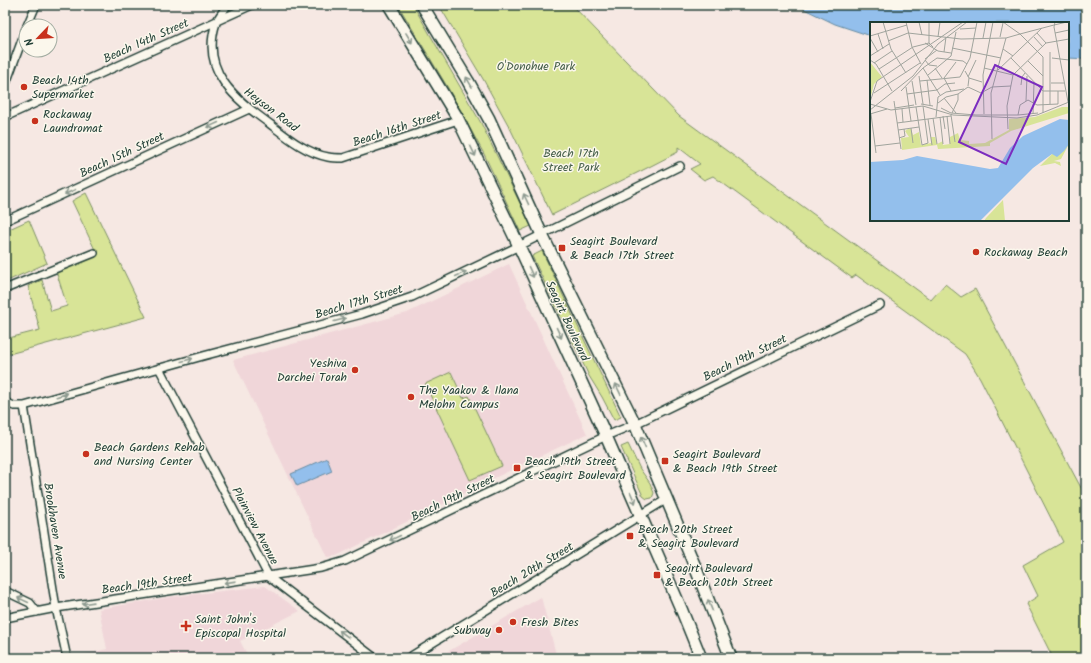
<svg xmlns="http://www.w3.org/2000/svg" width="1091" height="663" font-family="Kalam,sans-serif">
  <style>
    .built { fill: #f0d6d9 }
    .green { fill: #d8e497; stroke: #7c9066 }
    .water { fill: #93bfec; stroke: #658ba2 }
    .lines { fill: none; stroke-linecap: round; stroke-linejoin: round }
    .street-casing { stroke: #1f3d34; stroke-width: 10 }
    .primary-casing { stroke: #1f3d34; stroke-width: 14 }
    .street { stroke: #fbf7ec; stroke-width: 7 }
    .primary { stroke: #fbf7ec; stroke-width: 11 }
    .oneway { stroke: #8d9a90 }
    .poi-dot { fill: #c8321e; stroke: #fbf7ec; stroke-width: 1.5 }
    .labels { text-anchor: middle; dominant-baseline: central; stroke-width: 3; stroke-linejoin: round; paint-order: stroke }
    .street-label { font-size: 12px; fill: #1f3d34; stroke: #fbf7ec }
    .park-label { font-size: 12px; fill: #445e48; stroke: #fbf7ec }
    .poi-label { font-size: 12px; fill: #1f3d34; stroke: #fbf7ec; text-anchor: start }
    .inset-road { fill: none; stroke: #a0a49d; stroke-width: 1 }
    .view { fill: #7b2cbf; fill-opacity: 0.15; stroke: #7b2cbf; stroke-width: 2 }
    .inset-edge { fill: none; stroke: #1f3d34; stroke-width: 2 }
  </style>
  <rect width="100%" height="100%" fill="#f6e8e3"/>
  <filter id="ink" filterUnits="userSpaceOnUse"><feTurbulence type="fractalNoise" baseFrequency=".025" numOctaves="2"/><feDisplacementMap in="SourceGraphic" scale="8" xChannelSelector="R" yChannelSelector="G"/><feConvolveMatrix kernelMatrix="1 2 1 2 8 2 1 2 1" color-interpolation-filters="sRGB"/></filter>
  <g filter="url(#ink)">
    <path class="built" d="M509,264L587,434L471,489L452,500L336,556L327,557L233,360L407,313Z
      M265,586L300,611L240,641L249,658H79L78,656L107,649L99,609L170,597Z
      M541,597L557,658H437Z"/>
    <path class="green" d="M398,5H413L481,123L531,226L520,231L484,154L448,88Z
      M439,5H572L679,116L931,300L945,284L961,297L975,289L1086,497V658H1053L1026,604L1038,596L1023,565L1063,542L980,378L965,354L856,275L852,278L713,176L704,180L690,169L700,164L678,147V152L649,167L552,215L511,130L483,79Z
      M86,193L146,317L9,354L5,339L40,330L28,286L42,280L51,311L67,306L56,271L97,254L72,201Z
      M29,220L47,263L5,282V231Z
      M542,251L621,417L614,420L602,397L589,376L532,256Z
      M451,372L463,398L469,396L502,466L470,480L425,384Z
      M628,444L640,469L650,483L654,493L652,498L647,499L643,496L621,447Z"/>
    <path class="water" d="M796,5H1086V59L1068,58V23H871V36L835,24Z
      M327,458L332,471L297,486L291,474Z"/>
    <g class="lines">
      <defs>
        <path id="street" d="M227,5C224,11 218,17 216,23C200,71 235,99 270,124C287,137 306,153 328,157C333,158 338,158 343,158L458,120
          M27,26L36,5
          M5,86L26,29
          M5,117L252,5
          M5,221L249,109
          M5,289L94,253
          M159,368L269,577L375,658
          M5,402L14,406H24L203,356L362,314L412,297L519,246L680,166
          M24,406L56,608L67,658
          M5,591L30,603L37,612
          M5,618L56,608L321,568L345,561L606,436L635,424L880,305
          M408,658L667,499"/>
        <path id="primary" d="M389,5L457,117L519,246L606,436L682,611L701,658
          M422,5L468,81L489,119L542,235L635,424L696,569L731,658"/>
      </defs>
      <use href="#street" class="street-casing"/>
      <use href="#primary" class="primary-casing"/>
      <use href="#street" class="street"/>
      <use href="#primary" class="primary"/>
    </g>
    <defs><path id="oneway-shaft" d="M-6 0H5M1.5-3L5.5 0L1.5 3" fill="none" stroke-width="1.6" stroke-linecap="round" stroke-linejoin="round"/></defs>
    <g class="oneway">
      <use href="#oneway-shaft" transform="translate(409 38) rotate(59)"/>
      <use href="#oneway-shaft" transform="translate(469 82) rotate(-120)"/>
      <use href="#oneway-shaft" transform="translate(213 125) rotate(155)"/>
      <use href="#oneway-shaft" transform="translate(473 151) rotate(64)"/>
      <use href="#oneway-shaft" transform="translate(70 192) rotate(156)"/>
      <use href="#oneway-shaft" transform="translate(526 199) rotate(-115)"/>
      <use href="#oneway-shaft" transform="translate(531 272) rotate(65)"/>
      <use href="#oneway-shaft" transform="translate(461 274) rotate(-25)"/>
      <use href="#oneway-shaft" transform="translate(340 320) rotate(-15)"/>
      <use href="#oneway-shaft" transform="translate(559 333) rotate(65)"/>
      <use href="#oneway-shaft" transform="translate(187 360) rotate(-15)"/>
      <use href="#oneway-shaft" transform="translate(618 389) rotate(-116)"/>
      <use href="#oneway-shaft" transform="translate(62 395) rotate(-16)"/>
      <use href="#oneway-shaft" transform="translate(643 442) rotate(-113)"/>
      <use href="#oneway-shaft" transform="translate(633 498) rotate(66)"/>
      <use href="#oneway-shaft" transform="translate(395 538) rotate(155)"/>
      <use href="#oneway-shaft" transform="translate(230 582) rotate(172)"/>
      <use href="#oneway-shaft" transform="translate(23 600) rotate(-155)"/>
      <use href="#oneway-shaft" transform="translate(88 603) rotate(172)"/>
      <use href="#oneway-shaft" transform="translate(710 605) rotate(-112)"/>
      <use href="#oneway-shaft" transform="translate(344 634) rotate(-143)"/>
    </g>
  </g>
  <g class="poi-dot">
    <circle cx="24" cy="87" r="4"/>
    <circle cx="35" cy="121" r="4"/>
    <rect x="558" y="244" width="8" height="8" rx="2"/>
    <circle cx="976" cy="252" r="4"/>
    <circle cx="355" cy="370" r="4"/>
    <circle cx="411" cy="397" r="4"/>
    <circle cx="86" cy="454" r="4"/>
    <rect x="661" y="457" width="8" height="8" rx="2"/>
    <rect x="513" y="464" width="8" height="8" rx="2"/>
    <rect x="626" y="532" width="8" height="8" rx="2"/>
    <rect x="653" y="571" width="8" height="8" rx="2"/>
    <circle cx="513" cy="622" r="4"/>
    <path d="M184 620h4v4h4v4h-4v4h-4v-4h-4v-4h4z"/>
    <circle cx="499" cy="630" r="4"/>
  </g>
  <g class="labels">
    <g class="street-label">
      <text transform="translate(146 41) rotate(-24)">Beach 14th Street</text>
      <text transform="translate(271 110) rotate(37)">Heyson Road</text>
      <text transform="translate(397 129) rotate(-18)">Beach 16th Street</text>
      <text transform="translate(122 155) rotate(-25)">Beach 15th Street</text>
      <text transform="translate(359 302) rotate(-17)">Beach 17th Street</text>
      <text transform="translate(567 321) rotate(65)">Seagirt Boulevard</text>
      <text transform="translate(745 358) rotate(-26)">Beach 19th Street</text>
      <text transform="translate(453 498) rotate(-26)">Beach 19th Street</text>
      <text transform="translate(255 526) rotate(62)">Plainview Avenue</text>
      <text transform="translate(55 531) rotate(81)">Brookhaven Avenue</text>
      <text transform="translate(532 570) rotate(-31)">Beach 20th Street</text>
      <text transform="translate(147 584) rotate(-8)">Beach 19th Street</text>
    </g>
    <g class="park-label">
      <text x="536" y="66">O'Donohue Park</text>
      <text x="571" y="153">Beach 17th<tspan x="571" dy="14">Street Park</tspan></text>
    </g>
    <g class="poi-label">
      <text x="32" y="80">Beach 14th<tspan x="32" dy="14">Supermarket</tspan></text>
      <text x="43" y="114">Rockaway<tspan x="43" dy="14">Laundromat</tspan></text>
      <text x="570" y="241">Seagirt Boulevard<tspan x="570" dy="14">&amp; Beach 17th Street</tspan></text>
      <text x="984" y="252">Rockaway Beach</text>
      <text x="347" y="363" text-anchor="end">Yeshiva<tspan x="347" dy="14">Darchei Torah</tspan></text>
      <text x="419" y="390">The Yaakov &amp; Ilana<tspan x="419" dy="14">Melohn Campus</tspan></text>
      <text x="94" y="447">Beach Gardens Rehab<tspan x="94" dy="14">and Nursing Center</tspan></text>
      <text x="673" y="454">Seagirt Boulevard<tspan x="673" dy="14">&amp; Beach 19th Street</tspan></text>
      <text x="525" y="461">Beach 19th Street<tspan x="525" dy="14">&amp; Seagirt Boulevard</tspan></text>
      <text x="638" y="529">Beach 20th Street<tspan x="638" dy="14">&amp; Seagirt Boulevard</tspan></text>
      <text x="665" y="568">Seagirt Boulevard<tspan x="665" dy="14">&amp; Beach 20th Street</tspan></text>
      <text x="195" y="619">Saint John's<tspan x="195" dy="14">Episcopal Hospital</tspan></text>
      <text x="521" y="622">Fresh Bites</text>
      <text x="491" y="630" text-anchor="end">Subway</text>
    </g>
  </g>
  <g transform="translate(870 22)">
    <rect width="199" height="199" fill="#f6e8e3"/>
    <path d="M0,40L12,55L4,62L0,78ZM192,85H198L199,91L141,109L120,121V124L68,127L67,123L32,128L31,116L39,115L35,109L38,107H41L43,113L49,110L51,123L61,121V115H65L67,122L73,119V123L80,122V115L88,111L90,118L99,119V122L115,121L139,108V97L165,95ZM199,122L191,137L184,139L190,140L191,144L185,141L170,144L182,132ZM133,178L135,199H114L116,196Z" fill="#d8e497"/>
    <path d="M190,97L199,98V122L194,129L187,135L182,132L163,146L110,199H0V140L33,138L47,134L120,147L128,146L140,126L153,114Z" fill="#93bfec"/>
    <path class="inset-road" d="M13,0L21,27L36,51M36,0L42,25L51,42M49,0L52,13M133,0L150,12L184,3M185,0L184,5L198,80M184,3L197,0M90,7L106,6M167,11L176,21M185,11L199,8M8,12L13,27M0,14L37,3M68,15L70,0M130,15L133,1M164,15L173,25M0,16L8,30M113,16L116,0M18,19L38,11L91,17L136,16L150,12L173,35M55,21L68,29L81,31M59,21V0M82,26L131,36M133,27L143,34M74,30L76,15M0,34L19,22M141,36L173,69M182,36L199,38M55,37L67,28M0,38L6,42L22,69M55,38L59,43L67,44M158,39L173,54M4,41L22,29M53,46L70,73M65,46L72,56M114,46L143,53M9,47L43,25L59,21L63,25M128,48L172,6M95,49L99,56L98,64M58,53L81,34L86,10M143,53L176,21L199,17M49,54L53,82M98,55L106,38M99,56L112,60M57,58L60,83M42,59L46,83M50,59L90,55L100,36L107,0M181,61H194M151,63L152,55L155,51M36,65L41,99M98,65L111,71L122,65L141,64M31,69L53,46L67,36L93,39L97,42M81,69L74,56L86,40M173,69H195M188,69V82M4,71L50,41M37,72L67,68L75,62L85,61M74,76L86,91M24,79L31,127M156,79L157,54M0,80L7,59L93,0M68,81L76,75L88,72M0,82L21,88L53,84L83,93L147,96L167,93L199,80M51,82L63,84M180,82V30M46,85L52,123L58,121L53,84M25,86L44,83M71,86L81,91L106,93H148L168,91M32,87L33,100M0,88L43,54L68,22L97,0M82,91L88,78V72L98,65M173,91V35M0,92L17,87M1,92L6,131M114,92L113,53L123,0M163,92L164,61M81,93L85,120M148,93L150,83L158,78L167,83L188,82M73,94L75,107M77,94L80,122M66,95L68,75L76,70L94,67M70,95L73,122M63,96L67,122M58,97L62,123M27,101L81,94M41,106L43,121M138,107L137,84L143,53M28,108L49,105M29,116L35,114L34,107M122,117L121,71L136,16M5,124L30,121"/>
    <path class="view" d="M125,43L172,65L136,142L89,120Z"/>
    <rect width="199" height="199" class="inset-edge"/>
  </g>
  <rect width="1091" height="663" fill="none" stroke="#fbf7ec" stroke-width="20"/>
  <rect x="10" y="10" width="1071" height="643" fill="none" stroke="#1f3d34" stroke-width="1.5" filter="url(#ink)"/>
  <g transform="translate(38 38) rotate(245)"><circle r="19" fill="#fbf7ec" stroke="#a3ada2"/>
  <path d="M0-3L7 15L0 10L-7 15Z" fill="#c8321e"/>
  <text y="-6" font-size="11" font-weight="bold" text-anchor="middle" fill="#1f3d34">N</text>
  </g>
</svg>
